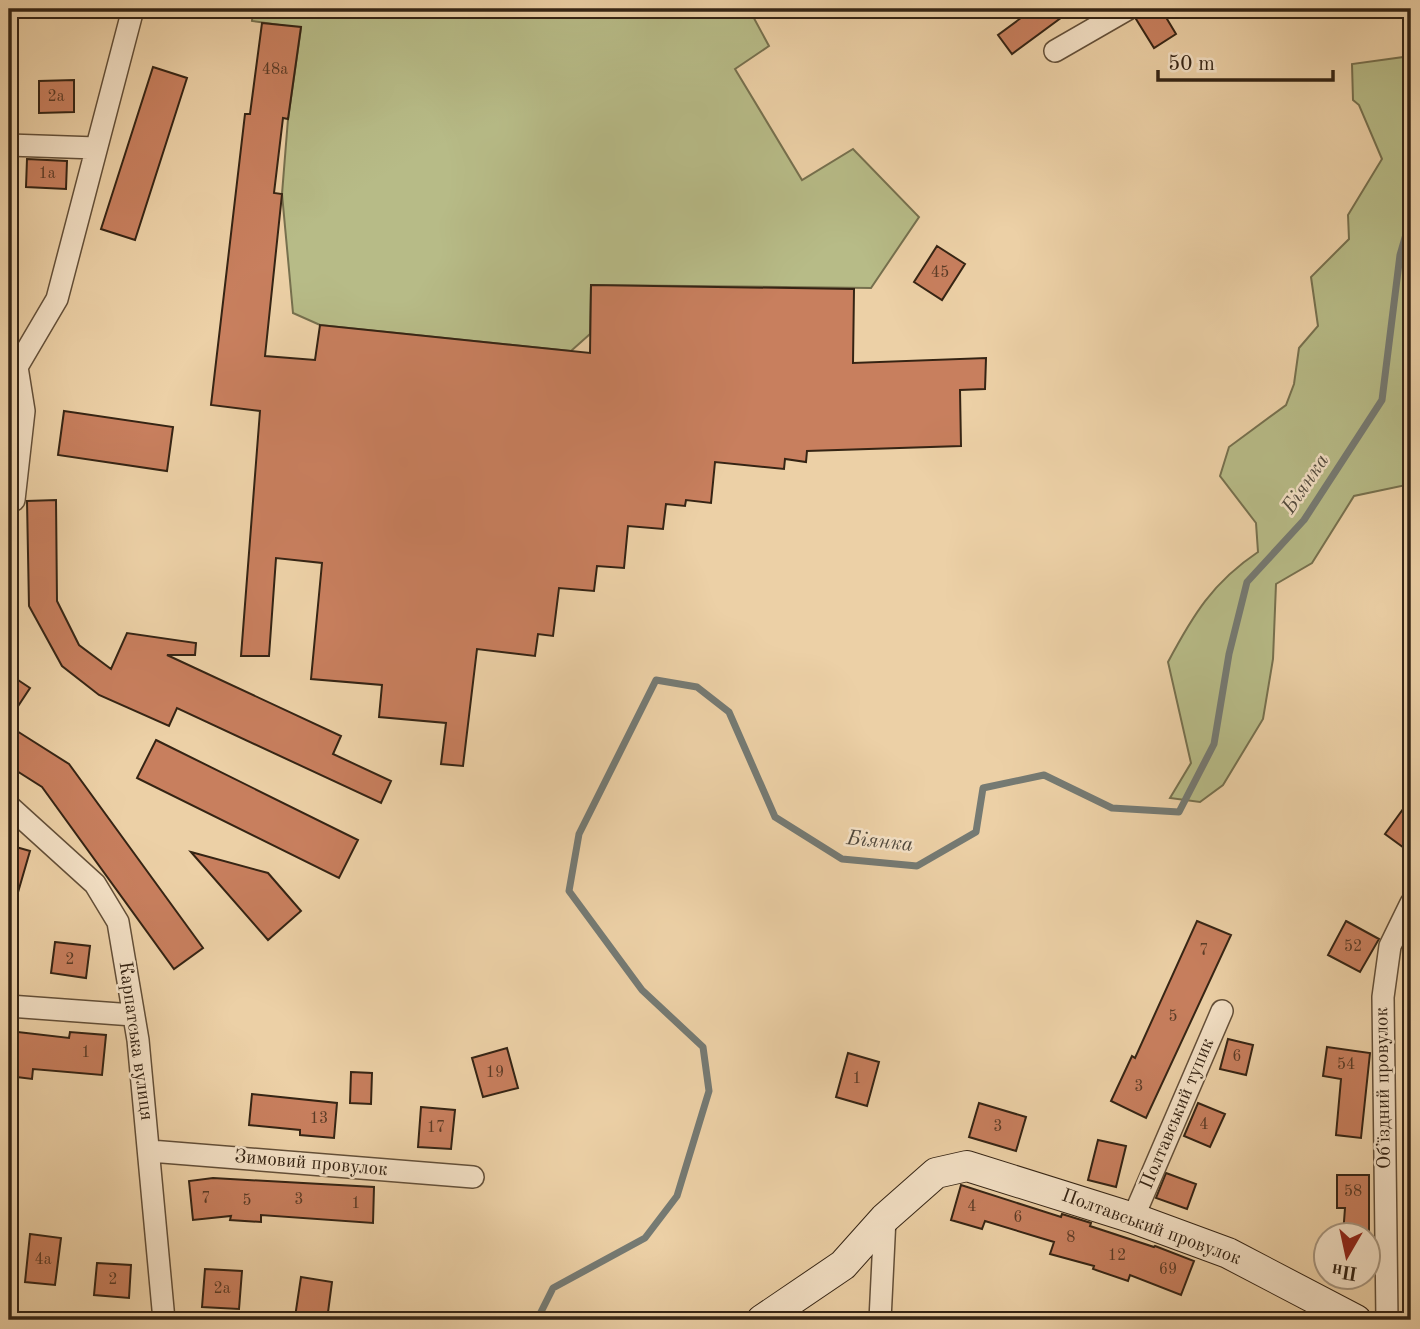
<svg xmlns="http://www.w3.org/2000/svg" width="1420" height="1329" font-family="'Old Standard TT',serif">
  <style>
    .green { fill: #b7bb87; stroke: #76704e; stroke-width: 2 }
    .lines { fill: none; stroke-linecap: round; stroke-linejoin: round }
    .stream { stroke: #757a73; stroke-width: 7 }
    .building { fill: #c87f5e; stroke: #352414; stroke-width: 2 }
    .street-casing { stroke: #634f38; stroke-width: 24 }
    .secondary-casing { stroke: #352414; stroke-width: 32 }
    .street { stroke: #f3e0c5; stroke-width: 21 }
    .secondary { stroke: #f3e0c5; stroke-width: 30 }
    .labels { text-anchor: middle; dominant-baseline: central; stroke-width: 5; stroke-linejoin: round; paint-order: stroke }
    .number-label { font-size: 16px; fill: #5a3b26 }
    .street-label { font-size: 19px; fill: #352414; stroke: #f3e0c5 }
    .water-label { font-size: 21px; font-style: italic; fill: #50483c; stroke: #f3e0c5 }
  </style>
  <rect width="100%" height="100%" fill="#ecd0a6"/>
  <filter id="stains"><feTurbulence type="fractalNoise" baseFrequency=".00286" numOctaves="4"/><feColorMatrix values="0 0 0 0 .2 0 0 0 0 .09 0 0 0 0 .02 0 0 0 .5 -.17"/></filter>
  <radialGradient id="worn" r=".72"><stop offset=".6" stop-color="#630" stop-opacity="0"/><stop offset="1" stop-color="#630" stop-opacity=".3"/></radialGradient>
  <path class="green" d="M253,9H605L606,17L651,9H749L769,46L735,69L802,180L853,149L919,217L871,288L591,285L590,334L571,351L320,325L293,313L282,194L288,119L301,28L252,21Z
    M1411,56V484L1354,496L1312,563L1276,584L1273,659L1263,719L1223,785L1200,802L1170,798L1191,763L1168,662C1193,615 1213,582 1258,552L1256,523L1220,476L1229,447L1286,405L1294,384L1299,348L1318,326L1311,277L1349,239L1348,215L1382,159L1359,105L1353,100L1352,64Z"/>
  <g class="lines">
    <path class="stream" d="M537,1320L553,1288L645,1238L677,1196L709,1091L703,1047L642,990L569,891L579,834L656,680L697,687L729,712L775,817L842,859L917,866L976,832L983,788L1044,775L1112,808L1179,812L1214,744L1229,654L1247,582L1304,520L1382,400L1400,255L1411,217"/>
  </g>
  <path class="building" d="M1033,9H1073L1012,54L998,35Z
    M1150,9H1161L1176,34L1154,48L1136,19Z
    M262,23L301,27L288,119L283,118L274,193L282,194L265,356L315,360L320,325L590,353L591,285L854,289L853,363L986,358L985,389L960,390L961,446L807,451L806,462L785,459L784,469L715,462L711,503L686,500L685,506L666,504L663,529L628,526L624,568L597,566L594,591L559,588L553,636L538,634L535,656L477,649L463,766L441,764L446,723L379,717L382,685L311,679L322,563L276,558L269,656H241L260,411L211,405L245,114H250Z
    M153,67L187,78L135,240L101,229Z
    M74,80V112L39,113V81Z
    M27,159L67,161L66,189L26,187Z
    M937,246L965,264L942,300L914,282Z
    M64,411L173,427L167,471L58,455Z
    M56,500L57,601L79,645L111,669L127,633L196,643L195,655H167L341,736L333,754L391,781L381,803L177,708L169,726L99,695L62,666L29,606L27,501Z
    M9,674L30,688L9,720Z
    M9,726L69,764L203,948L174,969L42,787L9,766Z
    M156,740L358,840L339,878L137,778Z
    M1411,798V853L1385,834Z
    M9,845L30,851L14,906L9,905Z
    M191,852L268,873L301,911L268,940Z
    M1197,921L1231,935L1146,1118L1111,1101L1132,1056L1135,1058Z
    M1346,921L1379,939L1360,972L1328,955Z
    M55,942L90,946L86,978L51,973Z
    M9,1031L69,1038L70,1032L106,1035L102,1075L33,1069L32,1079L9,1076Z
    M1228,1039L1253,1045L1246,1075L1220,1069Z
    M1327,1047L1370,1053L1361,1138L1336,1135L1341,1079L1323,1076Z
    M507,1048L518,1088L483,1097L472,1058Z
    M848,1053L879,1062L867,1106L836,1097Z
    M351,1072L372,1073L371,1104L350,1103Z
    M252,1094L337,1103L334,1138L300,1135V1130L249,1125Z
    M979,1103L1026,1117L1016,1151L969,1137Z
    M1198,1103L1225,1114L1210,1147L1184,1136Z
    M421,1107L455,1110L451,1149L418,1147Z
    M1098,1140L1126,1146L1116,1187L1088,1180Z
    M1166,1173L1196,1184L1187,1209L1156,1198Z
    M1337,1175H1369V1235H1343L1345,1208H1337Z
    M213,1178L374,1187L373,1223L261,1215V1222L230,1220L231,1216L193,1220L189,1181Z
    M961,1185L1061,1217L1062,1214L1091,1223L1090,1226L1154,1247L1155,1246L1194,1261L1181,1295L1130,1275L1128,1281L1093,1269L1094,1266L1050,1254L1054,1242L985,1221L982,1229L951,1220Z
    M30,1234L61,1238L55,1285L25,1282Z
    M97,1263L131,1265L129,1298L94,1295Z
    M205,1269L242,1271L239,1309L202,1307Z
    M301,1277L332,1282L327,1320L295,1317Z"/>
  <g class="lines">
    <defs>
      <path id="street" d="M1055,51L1128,9
        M9,145L96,148
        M14,500L24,411L17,367L57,299L133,9
        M9,806L95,884L118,922L138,1040L164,1320
        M9,1006L133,1015
        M150,1151L473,1177
        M1133,1218L1222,1011
        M880,1320L885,1218
        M1387,1320L1383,997L1390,946L1411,903"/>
      <path id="secondary" d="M762,1320L843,1265L885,1218L936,1173L967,1166L1133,1218L1228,1253L1356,1320"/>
    </defs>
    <use href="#street" class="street-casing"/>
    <use href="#secondary" class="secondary-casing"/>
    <use href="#street" class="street"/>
    <use href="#secondary" class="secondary"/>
  </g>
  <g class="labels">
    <g class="number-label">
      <text x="275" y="70">48а</text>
      <text x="56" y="97">2а</text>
      <text x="47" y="174">1а</text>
      <text x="940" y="273">45</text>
      <text x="1353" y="947">52</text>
      <text x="1204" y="951">7</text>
      <text x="70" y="960">2</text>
      <text x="1173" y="1017">5</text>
      <text x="86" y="1053">1</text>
      <text x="1237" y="1057">6</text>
      <text x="1346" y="1065">54</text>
      <text x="495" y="1073">19</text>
      <text x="857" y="1079">1</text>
      <text x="1139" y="1087">3</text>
      <text x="319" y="1119">13</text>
      <text x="1204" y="1125">4</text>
      <text x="998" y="1127">3</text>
      <text x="436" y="1128">17</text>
      <text x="1353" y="1192">58</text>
      <text x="206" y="1199">7</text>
      <text x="299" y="1200">3</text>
      <text x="247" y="1201">5</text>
      <text x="356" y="1204">1</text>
      <text x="972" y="1207">4</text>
      <text x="1018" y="1218">6</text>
      <text x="1071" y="1238">8</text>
      <text x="1117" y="1256">12</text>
      <text x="43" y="1260">4а</text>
      <text x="1168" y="1270">69</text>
      <text x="113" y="1280">2</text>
      <text x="222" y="1289">2а</text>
    </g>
    <g class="street-label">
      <text transform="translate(135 1041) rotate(82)">Карпатська вулиця</text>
      <text transform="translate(1384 1088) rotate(-91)">Обʼїздний провулок</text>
      <text transform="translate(1178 1114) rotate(-67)">Полтавський тупик</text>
      <text transform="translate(311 1164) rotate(5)">Зимовий провулок</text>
      <text transform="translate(1151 1228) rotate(20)">Полтавський провулок</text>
    </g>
    <g class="water-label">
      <text transform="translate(1306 484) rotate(-56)">Біянка</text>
      <text transform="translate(880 842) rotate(6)">Біянка</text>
    </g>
  </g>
  <rect width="1420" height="1329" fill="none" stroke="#ecd0a6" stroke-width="35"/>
  <rect x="10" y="10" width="1399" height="1308" fill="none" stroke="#352414" stroke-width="3.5"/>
  <rect x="18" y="18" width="1385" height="1294" fill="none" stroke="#352414" stroke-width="2"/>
  <g transform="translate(1347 1256) rotate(189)"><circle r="33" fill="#f3e0c5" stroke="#a7957e" stroke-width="2"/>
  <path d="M0-5L12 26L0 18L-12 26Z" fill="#8f2418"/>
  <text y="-10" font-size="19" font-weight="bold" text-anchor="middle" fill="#352414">Пн</text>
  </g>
  <path d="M1158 70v10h175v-10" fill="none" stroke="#352414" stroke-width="3.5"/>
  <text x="1168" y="70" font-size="21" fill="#352414" stroke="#f3e0c5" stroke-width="5" paint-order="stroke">50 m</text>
  <rect width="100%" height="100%" filter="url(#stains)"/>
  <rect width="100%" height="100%" fill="url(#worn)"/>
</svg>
